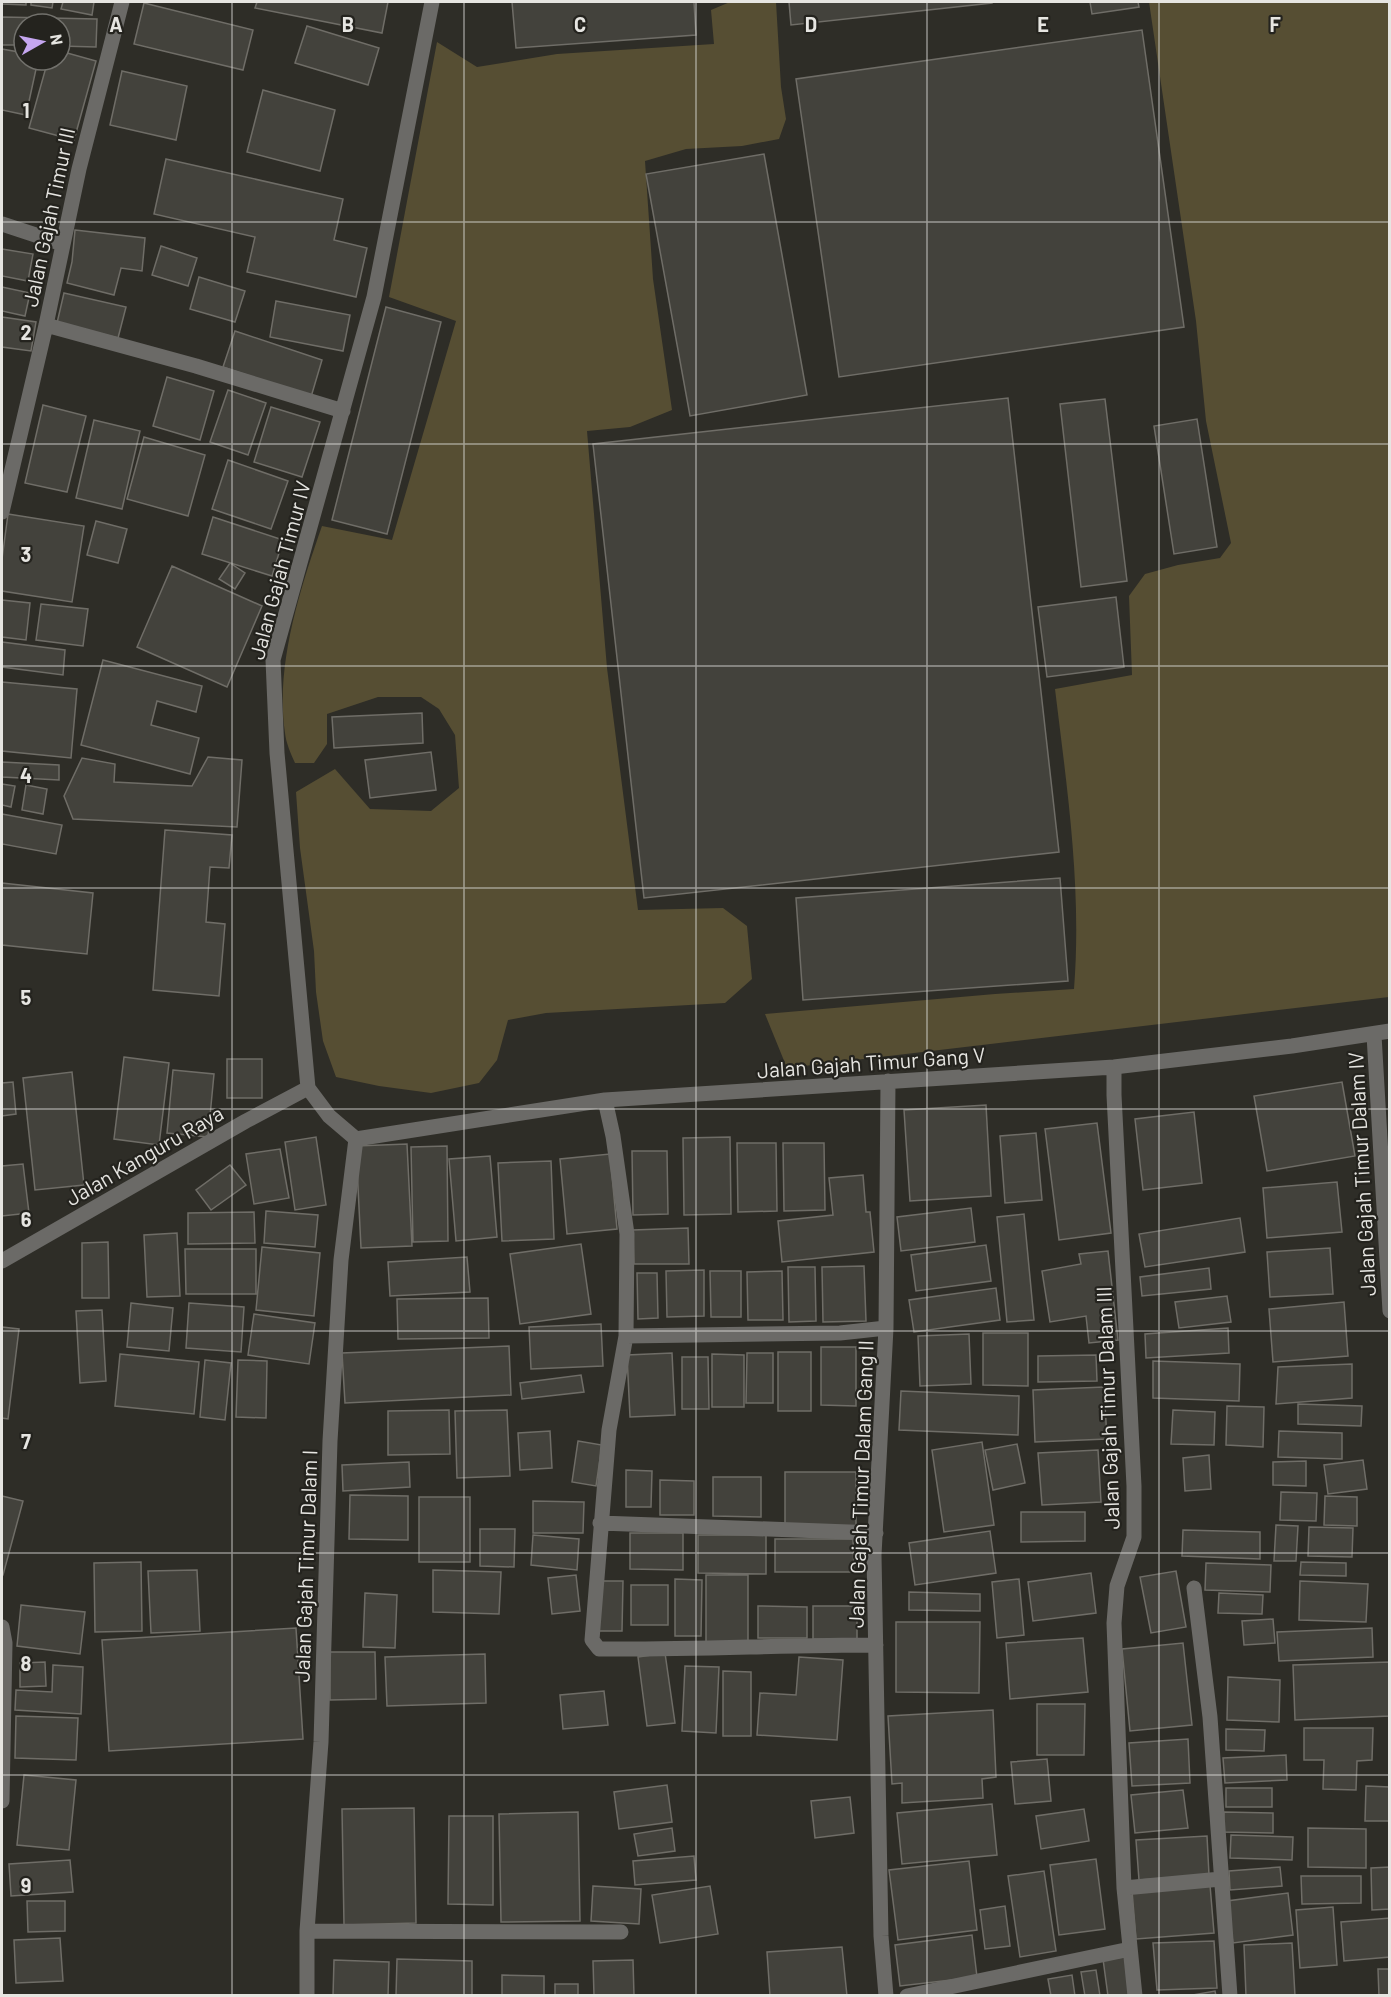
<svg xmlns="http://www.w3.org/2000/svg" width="1391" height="1997" font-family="Barlow,sans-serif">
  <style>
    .green { fill: #564e33 }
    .building { fill: #43423c; stroke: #6f6d67; stroke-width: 1.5 }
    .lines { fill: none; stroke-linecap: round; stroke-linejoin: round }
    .minor { stroke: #6b6a67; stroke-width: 15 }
    .grid { fill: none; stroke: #e6e5e1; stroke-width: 1.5; stroke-opacity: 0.55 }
    .labels { text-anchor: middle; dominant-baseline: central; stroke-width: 4.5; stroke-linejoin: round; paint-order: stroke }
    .street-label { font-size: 21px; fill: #e6e5e1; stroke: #24231e }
    .grid-label { font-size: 20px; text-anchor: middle; font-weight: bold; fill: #e6e5e1; stroke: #24231e; stroke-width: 4.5; stroke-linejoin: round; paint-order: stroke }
  </style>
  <rect width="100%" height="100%" fill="#2e2d27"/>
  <path class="green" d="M730,2H776L781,87L786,119L779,139L742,146L686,149L645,161L653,279L672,410L630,427L587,431L607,668L638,910L723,908L747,926L752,979L725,1003L546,1013L508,1020L497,1060L479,1083L431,1093L379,1086L336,1077L323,1041L316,992L314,951L300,848L296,792L335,769L370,809L431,811L459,788L455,735L439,709L421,697H378L327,714V744L314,763H295C291,754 286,743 285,733C275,666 300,589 322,526L392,540L456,321L389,297L437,42L477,67L557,54L714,44L711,10Z
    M1149,2H1389V997L787,1068L765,1014L995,994L1074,989C1082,888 1067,788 1055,689L1132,675L1129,596L1145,574L1178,565L1220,558L1231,543L1206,421L1196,321Z"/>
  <path class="building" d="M2,2H26V5L2,4Z
    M31,2H53L52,8L31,5Z
    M63,2H94L92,15L61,9Z
    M257,2H388L382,33L255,8Z
    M512,2H694L696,35L516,48Z
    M789,2H992V3L791,25Z
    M1090,2H1138L1139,7L1092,14Z
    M144,3L253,30L243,70L134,44Z
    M2,17L97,19L96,47L60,46V24H24V45H2Z
    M307,26L379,48L368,85L295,63Z
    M1142,30L1184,327L839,377L796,79Z
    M2,49L24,53V60H38L26,115L2,110Z
    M60,51L96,61L74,140L29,128L48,60H60Z
    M122,71L187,86L176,140L110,125Z
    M263,90L335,110L320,171L247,152Z
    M764,154L807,395L690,416L646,174Z
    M166,159L343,199L334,240L367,248L356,297L247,272L255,237L154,214Z
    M75,230L145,238L142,271L121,268L114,295L67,283L72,262Z
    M161,246L197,258L188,286L152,275Z
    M2,249L33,254L28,281L2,276Z
    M199,277L245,291L235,322L190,309Z
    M2,287L30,293L25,316L2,311Z
    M64,293L126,307L118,338L57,323Z
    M276,301L350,315L343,351L270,337Z
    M386,307L441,322L387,534L332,520Z
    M2,317L36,322L31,351L2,347Z
    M235,331L322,360L311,397L223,367Z
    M167,377L214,391L200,440L153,426Z
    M228,390L266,403L248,455L210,442Z
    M1008,398L1059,852L644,898L593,444Z
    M1105,399L1127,581L1081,587L1060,404Z
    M43,405L86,416L67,492L25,483Z
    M271,407L320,422L302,477L254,462Z
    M1197,419L1217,547L1174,554L1154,426Z
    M94,420L140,431L122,509L76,498Z
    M144,437L205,455L188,516L127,499Z
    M228,460L288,481L271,529L212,509Z
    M8,514L84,526L72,602L2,591V559Z
    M213,517L283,540L272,576L202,554Z
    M96,521L127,529L118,563L87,555Z
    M230,563L245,573L235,589L219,579Z
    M172,566L262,606L227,687L137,647Z
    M1116,597L1124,667L1047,677L1038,607Z
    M2,600L30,603L26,640L2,637Z
    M41,604L88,609L83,646L36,640Z
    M2,642L65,650L63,675L2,667Z
    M103,660L202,686L196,712L157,701L151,725L199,738L190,774L81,745Z
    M2,682L77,689L71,758L2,751Z
    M422,713L423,743L334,748L332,717Z
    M431,752L436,790L370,798L365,760Z
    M208,757L242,760L237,827L73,819L64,796L82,758L115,764L114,782L192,786Z
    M2,762L59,765V780L2,777Z
    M2,784L15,786L11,807L2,805Z
    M26,785L47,789L43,814L22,810Z
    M2,814L62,825L56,854L2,844Z
    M165,830L232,835L229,868L210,867L206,922L225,924L219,996L153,990Z
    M1060,878L1068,981L803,1000L796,898Z
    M2,883L93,893L87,954L2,945Z
    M124,1057L169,1063L159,1145L114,1139Z
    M227,1059H262V1098H227Z
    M173,1070L214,1074L208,1137L167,1133Z
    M72,1072L84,1185L35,1190L23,1078Z
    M13,1082L16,1114L2,1116V1083Z
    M1342,1082L1355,1156L1267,1171L1254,1096Z
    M986,1105L991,1196L910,1201L904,1110Z
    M1194,1112L1202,1183L1143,1190L1135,1119Z
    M1097,1123L1111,1233L1059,1240L1045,1129Z
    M1036,1133L1042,1200L1005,1203L1000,1136Z
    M316,1137L326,1205L295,1210L285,1142Z
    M730,1137L731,1214L684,1215L683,1138Z
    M737,1143H776L777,1211L738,1212Z
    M783,1143H824L825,1210L784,1211Z
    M407,1144L412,1246L361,1248L356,1146Z
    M447,1146L448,1241L413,1242L411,1147Z
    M280,1149L289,1198L254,1204L246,1154Z
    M632,1151H667L668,1214L633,1215Z
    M610,1154L617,1229L567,1234L560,1159Z
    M490,1156L497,1237L456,1241L449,1159Z
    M551,1161L554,1239L502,1241L498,1163Z
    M23,1164L29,1213L2,1216V1166Z
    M230,1165L246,1185L211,1210L196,1190Z
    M863,1175L866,1212H870L874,1252L782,1262L778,1221L833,1215L829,1178Z
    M1337,1182L1342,1232L1267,1238L1263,1188Z
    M971,1208L975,1242L901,1251L897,1217Z
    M266,1211L318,1215L315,1247L264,1243Z
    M254,1212L255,1243L188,1244V1213Z
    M1024,1214L1034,1320L1007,1322L997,1217Z
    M1240,1218L1245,1252L1145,1267L1139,1234Z
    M688,1228L689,1264H634L633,1230Z
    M177,1233L180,1296L147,1297L144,1235Z
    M108,1242L109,1298H82V1243Z
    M581,1244L591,1314L520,1324L510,1254Z
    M986,1245L991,1281L916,1291L911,1255Z
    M262,1247L320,1253L314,1316L256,1310Z
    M1330,1248L1333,1294L1270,1297L1267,1252Z
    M185,1249H256V1294H186Z
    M1108,1251L1118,1340L1089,1343L1086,1316L1050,1322L1042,1271L1081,1264L1079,1254Z
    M467,1257L470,1292L390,1296L388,1262Z
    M864,1266L866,1321L823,1322L822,1267Z
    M788,1267H815L816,1321L789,1322Z
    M1209,1268L1211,1289L1142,1296L1140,1277Z
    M704,1270V1316L667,1317L666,1271Z
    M710,1271H741V1317H711Z
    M782,1271L783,1320H748L747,1272Z
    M637,1273H657L658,1318L638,1319Z
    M996,1288L1000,1320L914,1332L909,1300Z
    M1227,1296L1231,1322L1179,1328L1175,1302Z
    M488,1298L489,1338L398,1339L397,1299Z
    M1344,1302L1348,1356L1273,1362L1269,1309Z
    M131,1303L173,1308L169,1351L127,1347Z
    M189,1303L244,1307L241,1352L186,1348Z
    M102,1310L106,1381L80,1383L76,1311Z
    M254,1314L315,1323L309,1364L248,1355Z
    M601,1324L603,1366L531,1369L529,1327Z
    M2,1327L19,1329L8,1419L2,1418Z
    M1228,1328L1229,1353L1146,1358L1145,1334Z
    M983,1333H1028V1386L983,1385Z
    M969,1334L971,1384L920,1386L918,1336Z
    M509,1346L511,1395L345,1403L342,1353Z
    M821,1347H856V1406L821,1405Z
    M778,1352H811V1411H778Z
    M672,1353L675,1415L630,1417L627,1355Z
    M747,1353H773V1403H746Z
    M120,1354L199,1362L194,1414L115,1406Z
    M712,1354L744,1355V1407H712Z
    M1096,1355L1097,1381L1038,1382V1356Z
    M682,1357H708L709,1409H682Z
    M205,1360L231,1363L225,1420L200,1417Z
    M238,1360L267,1361L266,1418L236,1417Z
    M1153,1361L1240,1364L1239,1401L1153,1398Z
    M1352,1364V1398L1276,1404L1278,1367Z
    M581,1375L584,1392L522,1399L520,1383Z
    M1104,1387L1107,1439L1035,1442L1033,1390Z
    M901,1391L1019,1396L1018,1435L899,1430Z
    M1298,1404L1362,1406L1361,1426L1298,1424Z
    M1227,1406L1264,1407L1263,1447L1226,1445Z
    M449,1410L450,1454L388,1455V1411Z
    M507,1410L510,1476L457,1478L455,1411Z
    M1173,1410L1215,1412L1214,1445L1171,1444Z
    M550,1431L552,1468L520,1470L518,1433Z
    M1279,1431L1342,1433V1459L1278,1457Z
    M578,1441L602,1445L596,1486L572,1482Z
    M982,1442L994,1525L944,1532L932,1450Z
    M1017,1444L1025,1483L993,1490L985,1450Z
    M1098,1450L1101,1502L1042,1505L1038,1453Z
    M1209,1455L1211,1489L1185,1491L1183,1458Z
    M1363,1460L1367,1489L1328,1494L1324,1465Z
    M1306,1461V1486L1273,1485V1462Z
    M409,1462L410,1487L343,1491L342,1465Z
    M626,1470L652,1471L651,1507H626Z
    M785,1472H856V1527H785Z
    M713,1477H761V1517L713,1516Z
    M660,1480L694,1481V1515H660Z
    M1281,1492L1317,1493L1316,1521L1280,1520Z
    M350,1495L408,1496V1540L349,1539Z
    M2,1496L23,1501L3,1575H2Z
    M1325,1496L1357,1497V1526L1324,1525Z
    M419,1497H470V1562H419Z
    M533,1501L584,1502L583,1533H533Z
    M1021,1512H1085V1541L1021,1542Z
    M1276,1525L1298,1526L1296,1561H1274Z
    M1309,1527L1353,1528L1352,1557L1308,1556Z
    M480,1529H515L514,1567L480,1566Z
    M1183,1530L1260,1532V1559L1182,1556Z
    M990,1531L996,1573L915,1585L909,1543Z
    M630,1533H683V1570L630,1569Z
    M533,1535L579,1539L577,1570L531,1565Z
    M698,1535H766V1574L698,1573Z
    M775,1539H853L854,1572H775Z
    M141,1562L142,1631L95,1632L94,1563Z
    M1301,1562L1346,1563V1576L1300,1575Z
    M1206,1563L1271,1565L1270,1592L1205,1590Z
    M197,1570L200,1631L151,1633L148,1571Z
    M433,1570L501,1572L499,1614L433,1612Z
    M1176,1571L1186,1627L1151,1633L1140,1577Z
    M1091,1573L1096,1613L1033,1621L1028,1582Z
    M576,1575L580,1611L552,1614L548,1578Z
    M706,1575H748V1644H706Z
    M675,1579L702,1580L701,1636H675Z
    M1019,1579L1024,1635L997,1638L992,1582Z
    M598,1581H623L622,1631H598Z
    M1300,1581L1368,1584L1366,1622L1299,1620Z
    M631,1585H668V1625H631Z
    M909,1592L980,1594V1611L909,1610Z
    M365,1593L397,1595L395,1648L363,1647Z
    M1219,1593L1263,1595L1262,1614L1218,1613Z
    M21,1605L85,1612L80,1654L17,1646Z
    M758,1606L807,1607V1638H758Z
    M813,1606H857V1640L813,1639Z
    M1273,1619L1275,1643L1244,1645L1242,1621Z
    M896,1622H980L979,1693L896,1692Z
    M296,1628L303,1739L109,1751L102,1640Z
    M1372,1628L1373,1657L1279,1661L1277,1632Z
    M1083,1638L1088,1692L1010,1699L1006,1643Z
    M1183,1643L1192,1725L1130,1731L1122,1649Z
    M330,1652H375L376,1699L330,1700Z
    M665,1653L675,1723L647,1726L638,1657Z
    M485,1654L486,1703L387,1706L385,1657Z
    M799,1657L843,1660L837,1740L757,1735L760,1693L796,1695Z
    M45,1662L46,1686L20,1687V1663Z
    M1390,1662V1716L1295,1720L1293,1665Z
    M53,1665L83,1667L81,1714L15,1710L16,1690L52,1692Z
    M685,1666L719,1667L716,1733L682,1731Z
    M723,1671L751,1672V1736H723Z
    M1228,1677L1280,1680L1279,1722L1227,1720Z
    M604,1691L608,1725L563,1729L560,1695Z
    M1037,1704H1085L1084,1755H1037Z
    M993,1710L996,1777L982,1779L983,1798L902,1803V1783L892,1784L888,1716Z
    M16,1716L78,1718L76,1760L15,1758Z
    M1304,1728H1373L1372,1760L1357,1761L1356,1790L1323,1789L1324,1760H1304Z
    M1226,1729L1265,1730L1264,1751L1226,1750Z
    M1188,1739L1190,1783L1132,1786L1129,1743Z
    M1286,1755L1287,1780L1225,1783L1223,1758Z
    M1047,1759L1051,1801L1015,1804L1011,1762Z
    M24,1775L76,1780L69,1850L17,1845Z
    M667,1785L672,1822L619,1829L614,1792Z
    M1366,1786L1390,1787V1821H1365Z
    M1226,1788H1272V1807H1226Z
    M1183,1790L1188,1828L1135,1833L1131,1795Z
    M850,1797L854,1833L815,1838L811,1801Z
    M992,1804L997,1855L902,1864L897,1813Z
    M414,1808L416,1923L344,1925L342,1809Z
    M1084,1809L1089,1841L1041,1849L1036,1816Z
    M578,1812L580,1921L501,1922L499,1814Z
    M1224,1812L1273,1813V1833L1223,1832Z
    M449,1816H493V1905L448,1904Z
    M672,1828L675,1851L638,1856L634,1834Z
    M1308,1828L1366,1829V1868L1308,1867Z
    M1231,1835L1293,1837L1292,1860L1230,1858Z
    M1207,1836L1209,1875L1139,1880L1136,1840Z
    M694,1856L696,1880L635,1885L633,1861Z
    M1096,1859L1105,1929L1059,1935L1050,1865Z
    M70,1860L73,1892L11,1896L9,1864Z
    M969,1861L977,1930L898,1940L889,1870Z
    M1280,1867L1282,1886L1230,1890L1229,1871Z
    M1390,1867V1909L1372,1910L1371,1868Z
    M1044,1871L1056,1951L1020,1957L1008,1876Z
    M1301,1876H1361V1903L1302,1904Z
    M1210,1885L1214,1933L1136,1939L1132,1891Z
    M593,1886L641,1889L639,1924L591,1921Z
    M710,1886L718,1934L660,1943L652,1895Z
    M1288,1893L1293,1935L1233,1943L1227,1901Z
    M27,1901H65V1931L28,1932Z
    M1005,1906L1010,1946L985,1949L980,1910Z
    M1333,1907L1337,1965L1300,1968L1296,1910Z
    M1390,1918V1957L1344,1961L1341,1922Z
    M972,1935L977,1977L900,1986L895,1945Z
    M60,1938L63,1981L16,1983L14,1940Z
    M1214,1941L1217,1988L1157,1990L1153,1943Z
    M1292,1943L1295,1996H1246L1244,1945Z
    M842,1947L847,1996H770L767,1952Z
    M1125,1957L1129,1996H1108L1103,1959Z
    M397,1959L472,1961V1996H396Z
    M334,1960L389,1962L388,1996H333Z
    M633,1960L634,1996H594L593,1961Z
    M1378,1969H1390V1996H1379Z
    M1096,1970L1100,1996H1085L1081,1972Z
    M502,1975L544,1976V1996H502Z
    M1072,1975L1075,1996H1051L1048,1979Z
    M555,1984H578V1996H555Z
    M1215,1991L1216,1996H1187Z"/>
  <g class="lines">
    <path class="minor" d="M2,224L63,244
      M46,325L196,366L343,411
      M2,512L46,325L79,169L122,2
      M1374,1035L1390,1311
      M1114,1067V1095L1134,1486V1537L1117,1586L1114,1623L1124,1888L1135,1996
      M605,1100L613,1136L627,1234L626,1336L840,1333L886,1328
      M356,1139L329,1116L308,1088L277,753L273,660L374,297L432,2
      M356,1139L605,1100L1114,1067L1292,1046L1390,1031
      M2,1261L246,1121L308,1088
      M626,1336L609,1430L592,1640L599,1649C691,1650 783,1645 876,1645
      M600,1523L876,1533
      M1194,1588L1210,1717L1230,1996
      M2,1627L5,1643L2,1801
      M1124,1888L1221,1879
      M307,1931L621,1932
      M307,1996V1931L321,1742L330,1441L341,1260L356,1139
      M886,1996L881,1936L874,1555L886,1328L888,1081
      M907,1996L1130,1949"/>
  </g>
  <path class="grid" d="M232,2V1996M464,2V1996M696,2V1996M927,2V1996M1159,2V1996M2,222H1390M2,444H1390M2,666H1390M2,888H1390M2,1109H1390M2,1331H1390M2,1553H1390M2,1775H1390"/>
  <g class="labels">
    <g class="street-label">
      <text transform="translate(48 217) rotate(-78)">Jalan Gajah Timur III</text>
      <text transform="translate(279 570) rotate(-75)">Jalan Gajah Timur IV</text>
      <text transform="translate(871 1062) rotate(-4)">Jalan Gajah Timur Gang V</text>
      <text transform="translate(144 1155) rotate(-30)">Jalan Kanguru Raya</text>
      <text transform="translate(1361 1174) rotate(-93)">Jalan Gajah Timur Dalam IV</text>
      <text transform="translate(1107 1408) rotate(-92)">Jalan Gajah Timur Dalam III</text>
      <text transform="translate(860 1484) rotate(-88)">Jalan Gajah Timur Dalam Gang II</text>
      <text transform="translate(305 1566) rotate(-88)">Jalan Gajah Timur Dalam I</text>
    </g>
  </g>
  <g class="grid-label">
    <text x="116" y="32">A</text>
    <text x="348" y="32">B</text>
    <text x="580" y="32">C</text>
    <text x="811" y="32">D</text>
    <text x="1043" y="32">E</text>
    <text x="1275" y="32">F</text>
    <text x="26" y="118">1</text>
    <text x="26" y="340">2</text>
    <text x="26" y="562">3</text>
    <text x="26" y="783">4</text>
    <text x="26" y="1005">5</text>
    <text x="26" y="1227">6</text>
    <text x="26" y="1449">7</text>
    <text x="26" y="1671">8</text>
    <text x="26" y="1893">9</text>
  </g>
  <rect width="1391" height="1997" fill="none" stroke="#e6e5e1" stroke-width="6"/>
  <g transform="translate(42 42) rotate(81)"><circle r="28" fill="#24231e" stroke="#72716c" stroke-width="1.5"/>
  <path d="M0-4.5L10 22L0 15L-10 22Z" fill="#c5a6f0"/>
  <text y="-9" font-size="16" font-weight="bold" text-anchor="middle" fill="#e6e5e1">N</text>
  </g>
</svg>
